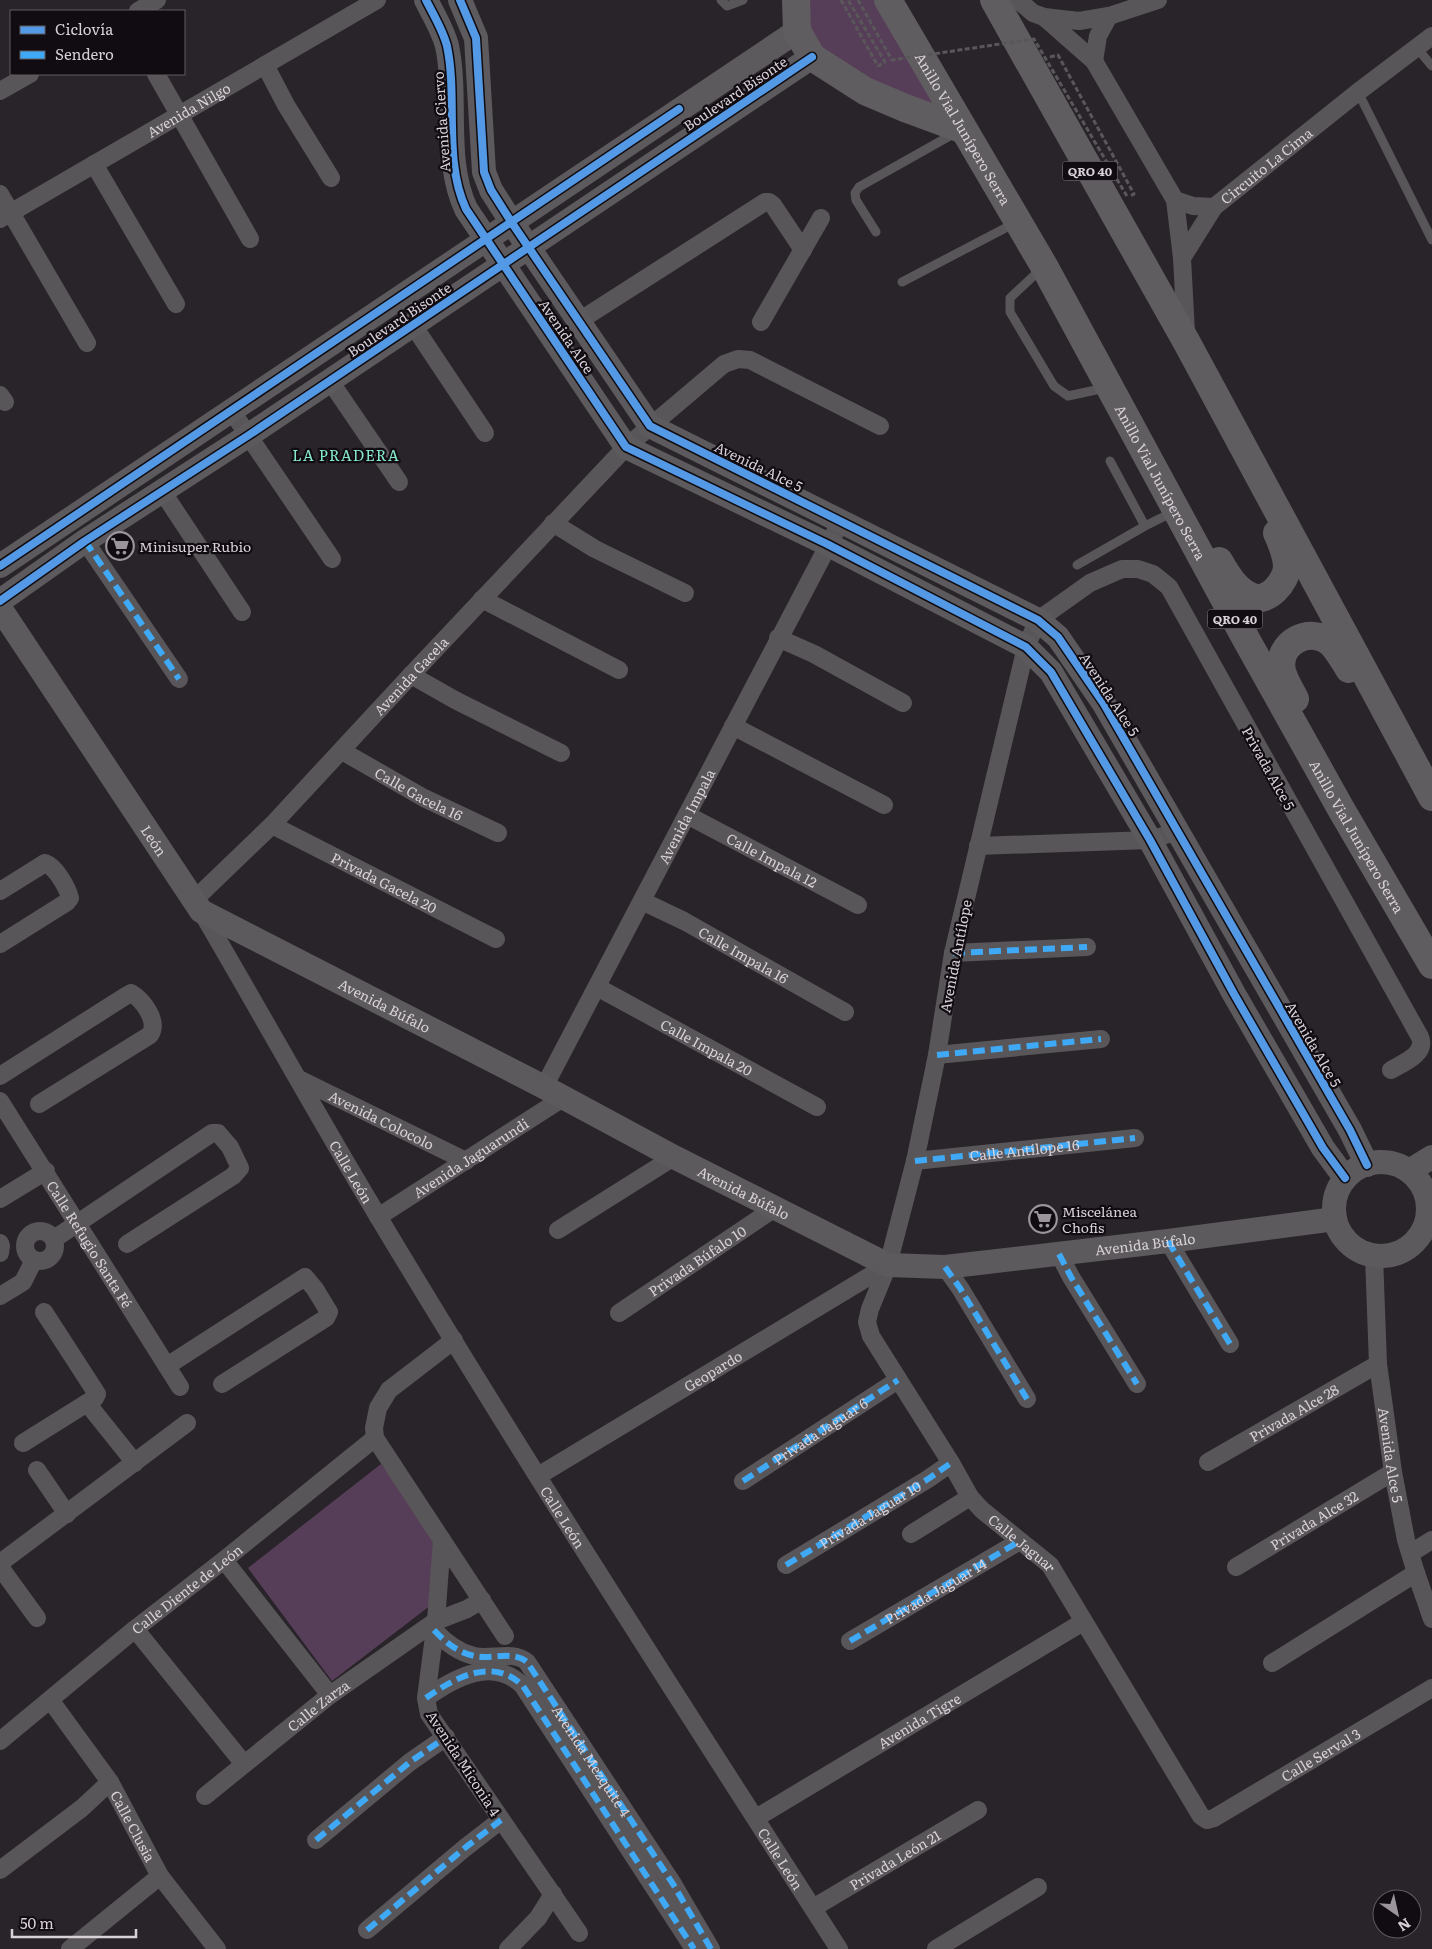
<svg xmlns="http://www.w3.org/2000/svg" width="1432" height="1949" font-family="Literata,serif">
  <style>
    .green { fill: #573e58 }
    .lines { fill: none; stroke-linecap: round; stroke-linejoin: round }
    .path { stroke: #5a575a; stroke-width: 3; stroke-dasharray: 5 2.5; stroke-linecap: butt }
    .lane { stroke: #595659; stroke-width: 9 }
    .street { stroke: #595659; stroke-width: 18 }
    .secondary { stroke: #5c5a5c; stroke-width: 24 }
    .highway { stroke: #605d60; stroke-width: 28 }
    .path-bridge { stroke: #5a575a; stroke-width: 3; stroke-dasharray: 5 2.5; stroke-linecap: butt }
    .quiet { stroke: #3fa9f5; stroke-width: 6; stroke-dasharray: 12 6; stroke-linecap: butt }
    .cycleway-casing { stroke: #110c11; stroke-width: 11 }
    .cycleway { stroke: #5399e6; stroke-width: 8 }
    .labels { text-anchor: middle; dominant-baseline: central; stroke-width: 4.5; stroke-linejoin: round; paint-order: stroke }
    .shield { fill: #110c11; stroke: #9c969c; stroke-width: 1 }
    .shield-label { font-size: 12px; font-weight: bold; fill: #d8d1d8 }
    .street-label { font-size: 14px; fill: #d8d1d8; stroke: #110c11 }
    .poi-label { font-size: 14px; fill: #d8d1d8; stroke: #110c11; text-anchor: start }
    .neighbourhood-label { font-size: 15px; letter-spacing: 1px; fill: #86e8ce; stroke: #110c11 }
  </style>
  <rect width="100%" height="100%" fill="#292429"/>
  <path class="green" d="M796,0H888L962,129L812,57Z
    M381,1464L437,1538L431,1605L332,1681L248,1568Z"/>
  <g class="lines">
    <path class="path" d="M841,0L878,66L885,62L848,0
      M1050,57L1058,55L1134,194L1129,197"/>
    <path class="lane" d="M721,0L727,6L743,0
      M1417,48L1432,66
      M1358,92L1432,240
      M876,232L856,200L855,193L859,187L955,133
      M1042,268L1010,298V312L1054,386L1068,396L1105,388
      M902,282L1015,223
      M1110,461L1145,526
      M1077,565L1145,526L1173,512"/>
    <g class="street">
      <path d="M1018,0L1033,13L1044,17L1079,21L1109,16L1158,0"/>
      <path d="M138,11L157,0"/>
      <path d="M1044,17L1094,61L1175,200L1182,258"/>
      <path d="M1094,61L1098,36L1109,16"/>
      <path d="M265,65L286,105L331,178"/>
      <path d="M156,74L250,239"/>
      <path d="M0,91L30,74"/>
      <path d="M94,164L176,304"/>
      <path d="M0,194L87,343"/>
      <path d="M1175,200L1193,206L1214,207"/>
      <path id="s1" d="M0,219L377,0"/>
      <path d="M579,321L765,202H769L773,205L803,250"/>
      <path d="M761,322L821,218"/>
      <path d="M413,325L485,433"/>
      <path id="s2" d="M1186,333L1182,258L1214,207L1358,92L1432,36"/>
      <path d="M330,381L399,482"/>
      <path d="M0,395L5,402"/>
      <path d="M231,410L332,559"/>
      <path d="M162,491L242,612"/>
      <path d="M553,523L595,549L685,593"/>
      <path d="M85,541L179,679"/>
      <path d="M482,599L619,670"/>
      <path d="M778,638L814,654L903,703"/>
      <path d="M411,675L455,700L561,753"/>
      <path d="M733,726L884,805"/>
      <path id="s3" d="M342,751L424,798L498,833"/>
      <path id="s4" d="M687,815L858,905"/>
      <path id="s5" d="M272,825L496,939"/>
      <path d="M978,846L1150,840L1178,831"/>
      <path d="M0,891L45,863C56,867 67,887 70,898L67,902L0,944"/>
      <path id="s6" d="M194,900L272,825L411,675L626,447L724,364L738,359L750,360L880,426"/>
      <path id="s7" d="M642,901L684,921L845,1012"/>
      <path id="s8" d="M201,911C261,1013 318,1117 379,1218C527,1465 684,1707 839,1949"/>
      <path d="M953,953L1087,947"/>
      <path id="s9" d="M597,987L817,1107"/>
      <path d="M937,1055L1101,1039"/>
      <path id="s10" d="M1391,1070C1403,1063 1427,1054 1420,1037L1169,587L1153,574L1138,569H1122L1090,583L1038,620L1026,647L953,953L937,1055L915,1161L888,1265L870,1309L867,1322L871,1336L951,1463L970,1497L982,1510L1050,1565L1201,1816L1207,1820L1214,1818L1432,1688"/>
      <path d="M0,1076L124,997L131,993C143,1000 159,1021 150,1035L39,1104"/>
      <path id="s11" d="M299,1079L466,1161"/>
      <path id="s12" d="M544,1087L841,521"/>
      <path id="s13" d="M0,1101L180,1387"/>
      <path d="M915,1161L1135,1138"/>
      <path d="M0,1199L46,1171"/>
      <path id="s14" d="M378,1217L563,1098"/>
      <path d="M558,1230L674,1157"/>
      <circle cx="40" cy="1246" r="15"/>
      <path d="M54,1239L212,1133H218L230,1147L240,1168L233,1176L127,1244"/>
      <path d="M1168,1241L1230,1344"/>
      <path d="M0,1243L1,1246L0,1253"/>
      <path d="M1059,1254L1071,1277L1137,1384"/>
      <path id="s15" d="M1374,1256L1378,1364L1393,1472L1406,1540L1416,1573L1432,1619"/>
      <path d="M945,1267L960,1288L1027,1399"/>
      <path d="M0,1296L23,1282L34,1260"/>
      <path id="s16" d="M619,1313L775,1208"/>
      <path d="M454,1340L389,1390L378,1408L374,1428L375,1438L505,1636"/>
      <path d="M167,1366L305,1277L315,1289L329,1312L326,1318L222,1384"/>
      <path d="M87,1403L135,1463"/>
      <path d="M23,1443L95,1398L97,1394L44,1312"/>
      <path id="s17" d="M1208,1462L1378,1364"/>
      <path d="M37,1470L67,1514"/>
      <path id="s18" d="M538,1476L888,1265"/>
      <path d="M743,1481L898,1380"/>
      <path d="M911,1534L970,1497"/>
      <path d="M442,1540L436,1621L426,1698L429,1714L579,1933"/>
      <path d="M1411,1553L1432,1540"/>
      <path d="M224,1560L330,1695"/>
      <path d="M0,1563L187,1423"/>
      <path id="s19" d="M786,1565L928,1479L951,1463"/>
      <path d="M0,1567L37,1618"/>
      <path id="s20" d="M1236,1567L1393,1472"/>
      <path d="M135,1629L244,1764"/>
      <path id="s21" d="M434,1630C445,1642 457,1652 474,1656C491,1660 513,1650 527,1662L673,1884L711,1949"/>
      <path id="s22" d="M850,1641L1020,1541"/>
      <path d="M1272,1663L1416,1573"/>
      <path d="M426,1698C454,1678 493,1656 523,1686L694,1949"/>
      <path id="s23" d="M51,1701L110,1782L160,1876L217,1949"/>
      <path id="s24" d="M0,1741L135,1629L224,1560L375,1438"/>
      <path id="s25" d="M205,1796L330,1695L436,1621L467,1609L482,1600"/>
      <path id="s26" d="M756,1818L1083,1622"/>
      <path d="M316,1840L410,1762L446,1737"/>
      <path d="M0,1870L82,1808L110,1782"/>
      <path id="s27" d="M813,1908L978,1810"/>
      <path d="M367,1930L466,1847L501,1820"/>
      <path d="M70,1949L160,1876"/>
      <path d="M508,1949L538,1918L553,1894"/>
      <path d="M936,1949L1038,1887"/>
    </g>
    <g class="secondary">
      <path d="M426,0C433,14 443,30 447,46C458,98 443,160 466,209L626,447L827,544L1026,647L1051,672L1150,840L1234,994L1323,1148L1345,1178"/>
      <path d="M460,0L476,38L484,172L491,190L512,223L650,426L1038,620L1058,637L1104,704L1350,1130L1367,1165"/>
      <path d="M0,566L797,31"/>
      <path d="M0,601L85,541L249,435L812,57"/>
      <path id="s28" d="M0,608L201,911L544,1087L674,1157L888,1265L945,1267L1168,1241L1335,1219"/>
      <circle cx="1381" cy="1209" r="47"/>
      <path d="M1409,1171L1432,1157"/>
    </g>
    <g class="highway">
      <path d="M796,0L797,31L812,57L865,91L905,108L962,129"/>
      <path id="s29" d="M888,0L1044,266L1246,639L1341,809L1432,965"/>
      <path d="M994,0L1186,341L1432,797"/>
      <path d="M1219,561C1227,575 1237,592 1253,597C1268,603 1286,582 1287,567C1287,555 1282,544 1277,533"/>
      <path d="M1295,699C1291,691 1284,680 1282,671C1276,643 1310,625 1331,643C1338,650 1344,661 1349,669"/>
    </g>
    <path class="path-bridge" d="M858,0L892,60L1034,39L1128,198"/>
    <g class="quiet">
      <path d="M85,541L179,679"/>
      <path d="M953,953L1087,947"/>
      <path d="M937,1055L1101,1039"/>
      <path id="s30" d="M915,1161L1135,1138"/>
      <path d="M1168,1241L1230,1344"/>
      <path d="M1059,1254L1071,1277L1137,1384"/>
      <path d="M945,1267L960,1288L1027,1399"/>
      <path id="s31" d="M743,1481L898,1380"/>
      <path d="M786,1565L928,1479L951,1463"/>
      <path d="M434,1630C445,1642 457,1652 474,1656C491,1660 513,1650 527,1662L673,1884L711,1949"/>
      <path d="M850,1641L1020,1541"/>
      <path d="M426,1698C454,1678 493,1656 523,1686L694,1949"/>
      <path d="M316,1840L410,1762L446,1737"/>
      <path d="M367,1930L466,1847L501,1820"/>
    </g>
    <defs>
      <path id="cycleway" d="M426,0C433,14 443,30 447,46C458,98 443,160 466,209L626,447L827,544L1026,647L1051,672L1150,840L1234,994L1323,1148L1345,1178
        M460,0L476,38L484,172L491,190L512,223L650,426L1038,620L1058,637L1104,704L1350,1130L1367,1165
        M0,566L679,109
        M0,601L85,541L249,435L812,57"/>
    </defs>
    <use href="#cycleway" class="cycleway-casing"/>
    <use href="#cycleway" class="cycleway"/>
  </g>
  <defs>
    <symbol id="supermarket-ring" viewBox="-11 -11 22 22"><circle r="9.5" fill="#110c11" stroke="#9b949b" stroke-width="1.5"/><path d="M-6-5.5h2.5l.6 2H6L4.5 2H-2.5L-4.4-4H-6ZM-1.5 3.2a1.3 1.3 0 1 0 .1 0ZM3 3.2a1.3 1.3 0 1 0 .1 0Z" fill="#9b949b"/></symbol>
  </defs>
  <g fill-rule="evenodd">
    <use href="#supermarket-ring" x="104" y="530" width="32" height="32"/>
    <use href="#supermarket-ring" x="1027" y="1203" width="32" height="32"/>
  </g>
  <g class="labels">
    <g class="shield">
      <rect x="1062.5" y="161.5" width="55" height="19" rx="4"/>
      <rect x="1207.5" y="609.5" width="55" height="19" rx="4"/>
    </g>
    <g class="shield-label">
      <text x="1090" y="171">QRO 40</text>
      <text x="1235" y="619">QRO 40</text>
    </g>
    <g class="street-label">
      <text transform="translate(735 93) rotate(-34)">Boulevard Bisonte</text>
      <text stroke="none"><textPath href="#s1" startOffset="218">Avenida Nilgo</textPath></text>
      <text transform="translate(441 122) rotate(-94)">Avenida Ciervo</text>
      <text stroke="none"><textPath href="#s29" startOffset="149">Anillo Vial Junípero Serra</textPath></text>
      <text stroke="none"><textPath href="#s2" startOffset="202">Circuito La Cima</textPath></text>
      <text transform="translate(399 319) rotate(-34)">Boulevard Bisonte</text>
      <text transform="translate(567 336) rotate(56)">Avenida Alce</text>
      <text transform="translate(759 466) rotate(26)">Avenida Alce 5</text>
      <text stroke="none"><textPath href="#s29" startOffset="554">Anillo Vial Junípero Serra</textPath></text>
      <text stroke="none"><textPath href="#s6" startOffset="312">Avenida Gacela</textPath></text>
      <text transform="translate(1110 694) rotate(57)">Avenida Alce 5</text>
      <text transform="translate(1269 768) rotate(61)">Privada Alce 5</text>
      <text stroke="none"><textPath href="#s3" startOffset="88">Calle Gacela 16</textPath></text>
      <text stroke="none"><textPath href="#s12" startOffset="306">Avenida Impala</textPath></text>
      <text stroke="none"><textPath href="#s29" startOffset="959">Anillo Vial Junípero Serra</textPath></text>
      <text stroke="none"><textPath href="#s28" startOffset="279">León</textPath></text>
      <text stroke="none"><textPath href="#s4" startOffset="96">Calle Impala 12</textPath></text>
      <text stroke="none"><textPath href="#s5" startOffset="126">Privada Gacela 20</textPath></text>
      <text stroke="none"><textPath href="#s7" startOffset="115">Calle Impala 16</textPath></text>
      <text transform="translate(955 956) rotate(-79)">Avenida Antílope</text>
      <text stroke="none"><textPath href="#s28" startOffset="570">Avenida Búfalo</textPath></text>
      <text transform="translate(1314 1044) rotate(60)">Avenida Alce 5</text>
      <text stroke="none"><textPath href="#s9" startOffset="125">Calle Impala 20</textPath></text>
      <text stroke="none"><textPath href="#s11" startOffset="92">Avenida Colocolo</textPath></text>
      <text stroke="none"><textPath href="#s30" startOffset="110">Calle Antílope 16</textPath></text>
      <text stroke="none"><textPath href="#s14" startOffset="110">Avenida Jaguarundi</textPath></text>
      <text stroke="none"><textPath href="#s8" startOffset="301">Calle León</textPath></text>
      <text stroke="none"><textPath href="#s28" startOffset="975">Avenida Búfalo</textPath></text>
      <text stroke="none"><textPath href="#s13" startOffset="169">Calle Refugio Santa Fé</textPath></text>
      <text stroke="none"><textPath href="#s28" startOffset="1395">Avenida Búfalo</textPath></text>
      <text stroke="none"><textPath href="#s16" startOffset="94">Privada Búfalo 10</textPath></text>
      <text stroke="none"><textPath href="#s18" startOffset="204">Geopardo</textPath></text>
      <text stroke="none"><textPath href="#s17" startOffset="99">Privada Alce 28</textPath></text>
      <text stroke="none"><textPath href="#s31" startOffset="92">Privada Jaguar 6</textPath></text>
      <text stroke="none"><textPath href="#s15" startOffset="200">Avenida Alce 5</textPath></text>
      <text stroke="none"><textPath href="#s19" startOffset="98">Privada Jaguar 10</textPath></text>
      <text stroke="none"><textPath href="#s8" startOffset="706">Calle León</textPath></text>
      <text stroke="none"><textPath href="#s20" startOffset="91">Privada Alce 32</textPath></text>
      <text stroke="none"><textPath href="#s10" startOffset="1712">Calle Jaguar</textPath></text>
      <text stroke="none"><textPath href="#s24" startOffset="241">Calle Diente de León</textPath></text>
      <text stroke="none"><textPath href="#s22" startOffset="99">Privada Jaguar 14</textPath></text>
      <text stroke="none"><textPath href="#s25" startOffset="145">Calle Zarza</textPath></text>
      <text stroke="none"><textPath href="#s26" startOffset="190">Avenida Tigre</textPath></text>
      <text stroke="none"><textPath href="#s10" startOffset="2179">Calle Serval 3</textPath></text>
      <text stroke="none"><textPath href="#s21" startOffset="221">Avenida Mezquite 4</textPath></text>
      <text transform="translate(464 1763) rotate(57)">Avenida Miconia 4</text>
      <text stroke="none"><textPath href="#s23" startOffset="150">Calle Clusia</textPath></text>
      <text stroke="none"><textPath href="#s8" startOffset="1111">Calle León</textPath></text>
      <text stroke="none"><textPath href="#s27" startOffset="95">Privada León 21</textPath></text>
    </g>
    <g class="poi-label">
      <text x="139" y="546">Minisuper Rubio</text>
      <text x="1062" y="1211">Miscelánea<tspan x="1062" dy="16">Chofis</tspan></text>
    </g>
    <g class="neighbourhood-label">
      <text x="346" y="454">LA PRADERA</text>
    </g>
  </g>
  <rect x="10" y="10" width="175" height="65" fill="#110c11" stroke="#615b61"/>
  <rect x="20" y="26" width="25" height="8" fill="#5399e6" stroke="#615b61"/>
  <text x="55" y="35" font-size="15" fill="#d8d1d8">Ciclovía</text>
  <rect x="20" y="51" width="25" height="8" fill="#3fa9f5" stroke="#615b61"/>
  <text x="55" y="60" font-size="15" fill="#d8d1d8">Sendero</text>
  <g transform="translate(1397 1914) rotate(146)"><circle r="24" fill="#110c11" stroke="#615b61"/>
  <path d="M0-4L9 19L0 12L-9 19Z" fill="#9b949b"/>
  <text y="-8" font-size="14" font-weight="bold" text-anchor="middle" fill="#d8d1d8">N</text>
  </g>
  <path d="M12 1929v8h124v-8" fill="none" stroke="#d8d1d8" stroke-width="2.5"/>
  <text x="20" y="1929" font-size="15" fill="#d8d1d8" stroke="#110c11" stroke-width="4" paint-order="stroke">50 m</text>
</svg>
